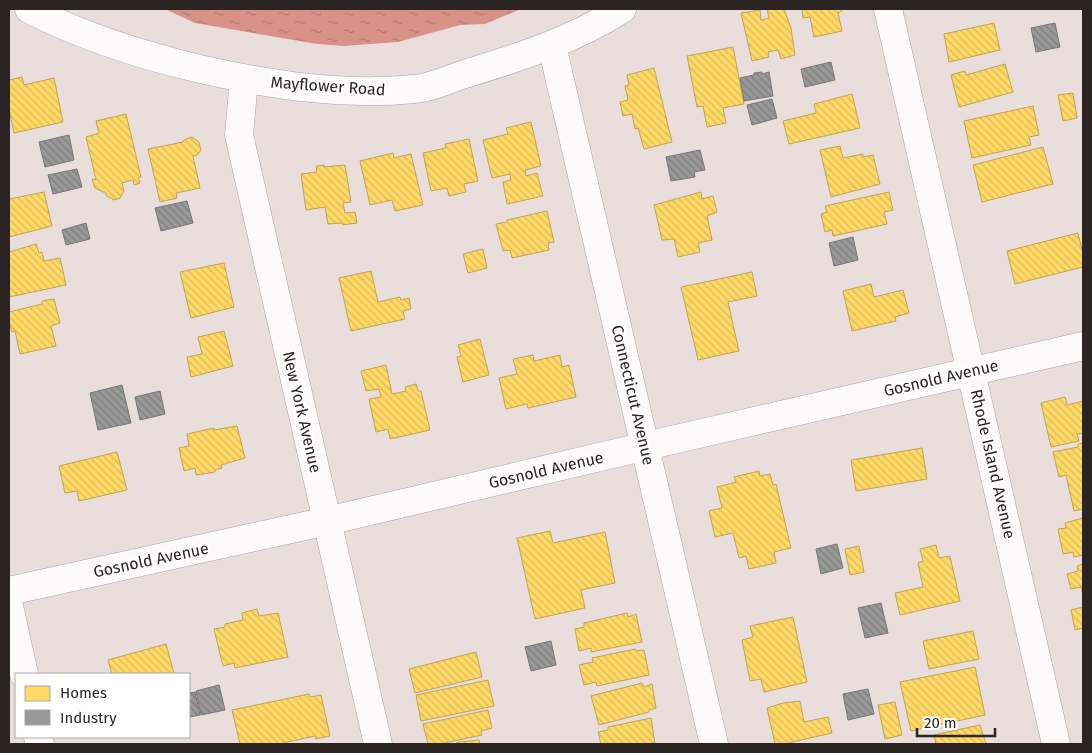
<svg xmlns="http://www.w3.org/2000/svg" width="1092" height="753" font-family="'Fira Sans',sans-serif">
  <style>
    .water { fill: url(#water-ripples) }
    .homes { fill: url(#homes-back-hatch); stroke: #bfa352 }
    .industry { fill: url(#industry-back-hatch); stroke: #787676 }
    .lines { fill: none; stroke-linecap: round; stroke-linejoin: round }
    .minor-casing { stroke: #aba3a2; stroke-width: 29 }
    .minor { stroke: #fcfafa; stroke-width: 28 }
    .labels { text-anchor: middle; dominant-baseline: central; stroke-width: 5; stroke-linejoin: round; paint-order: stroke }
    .street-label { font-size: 16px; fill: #2b2423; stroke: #fff }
  </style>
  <defs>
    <pattern id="water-ripples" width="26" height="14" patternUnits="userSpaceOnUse" patternTransform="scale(1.25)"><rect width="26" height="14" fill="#d89287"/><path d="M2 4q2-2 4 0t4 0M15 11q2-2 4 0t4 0" fill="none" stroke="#af776e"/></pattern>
    <pattern id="homes-back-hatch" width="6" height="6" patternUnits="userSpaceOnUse" patternTransform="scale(1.25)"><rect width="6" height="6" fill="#ffd966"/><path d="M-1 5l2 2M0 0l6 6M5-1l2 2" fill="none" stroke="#dbba58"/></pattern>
    <pattern id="industry-back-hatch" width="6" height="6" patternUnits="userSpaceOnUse" patternTransform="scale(1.25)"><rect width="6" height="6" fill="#999"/><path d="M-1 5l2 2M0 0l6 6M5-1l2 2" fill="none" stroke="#7d7d7c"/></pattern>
  </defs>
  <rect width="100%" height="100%" fill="#e9dedc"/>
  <path class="water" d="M165,9H521L485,24L460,25L398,42L344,46L317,44L195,23Z"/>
  <path class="homes" d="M767,9H784L791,28L795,55L781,59L778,50L768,52L769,57L752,61L741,13L760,10L761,20L769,18Z
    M802,9H841L842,11L838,13L842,31L814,37L810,17L803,18Z
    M994,23L1000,50L949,62L944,34Z
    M733,47L744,104L723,108L726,123L707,127L703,106L697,107L687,56Z
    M1005,64L1013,92L959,107L951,75L965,71L966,75Z
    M654,68L672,142L644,149L638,128L635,129L632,114L623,116L620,102L628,100L625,86L629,85L627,75Z
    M22,77L24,85L54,78L63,122L14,133L9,109V80Z
    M1073,93L1077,118L1063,121L1058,95Z
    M852,94L860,128L789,144L783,121L816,113L814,104Z
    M1033,106L1039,135L1029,137L1031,145L972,158L964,121Z
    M126,114L141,177L138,178L140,183L134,185L133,180L122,183L124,191L120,198L114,200L107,196L105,192H103L95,188L92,179L96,180L86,137L99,133L96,121Z
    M531,122L541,166L525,170L526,176L537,173L543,196L507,204L503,182L511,180L510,174L492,178L483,140L508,134L506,128Z
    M192,137L199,142L201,150L197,155L193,156L200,188L176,193L177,198L160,202L148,149L183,142L184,140Z
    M469,139L478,181L464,184L466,192L449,196L447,188L431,191L423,153L446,148L445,144Z
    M840,146L843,158L863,154V157L873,155L880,184L831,197L820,150Z
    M1043,147L1053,184L982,202L973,165Z
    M393,153L394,158L411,154L423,205L395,211L392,200L370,205L360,161Z
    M324,165V167L345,165L351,202L343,203L345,213L355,212L357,223L343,225L342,223L328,224L325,207L306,210L301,174L317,172L316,166Z
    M44,192L52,226L9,237V199Z
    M701,192L702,199L713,196L717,212L707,216L712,240L698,243L700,252L678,257L674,239L662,240L654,205Z
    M889,192L893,210L884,212L887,224L833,236L832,230L825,232L821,214L827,212L825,206Z
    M547,211L554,242L548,243L549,250L512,258L510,250L503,251L496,224L507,222V220Z
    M1078,233L1083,254V267L1015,284L1007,251Z
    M36,244L39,253L42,252L44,261L60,258L66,285L9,297V252Z
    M483,249L487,268L468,273L463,254Z
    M224,263L234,307L191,318L180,272Z
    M371,271L378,302L400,297L401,300L409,298L411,309L403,311L405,319L351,331L339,278Z
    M752,272L757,296L728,302L739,351L698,360L681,287Z
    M871,284L874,297L903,290L909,313L895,317L896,321L852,331L843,291Z
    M54,299L60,323L51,326L56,346L20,354L15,331L12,332L9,321V312L42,304V301Z
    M224,331L233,366L191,377L187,357L202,354L198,337Z
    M480,339L489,375L463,382L457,357L461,356L458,345Z
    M533,355L534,361L560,355L562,367L569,365L576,397L528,408L527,404L506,409L499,378L517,374L513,359Z
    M386,365L392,394L406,391L405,387L416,384L418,391H421L430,430L390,439L388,429L376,432L369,399L381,397L379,389L366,391L361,371Z
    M1065,397L1067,405L1083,401V433L1077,434L1079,441L1051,447L1041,403Z
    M237,426L245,458L221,465L222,468L215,470V472L196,475L195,468L184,471L179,448L189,446L187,434L214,428V430Z
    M1083,443V509L1074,511L1066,475L1059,477L1053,452L1078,447V444Z
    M922,448L927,479L856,491L851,460Z
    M117,452L127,490L79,501L77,491L65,493L59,466Z
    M759,471L760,476L770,474L773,485L776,484L791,548L774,552L776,563L749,569L746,556L739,558L733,533L715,537L709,511L722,508L717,487L736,482L734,477Z
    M1083,518V555L1074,557L1073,552L1063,554L1058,529L1066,528L1065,523Z
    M550,531L553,543L605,532L615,583L581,590L585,608L535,619L517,538Z
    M936,545L939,558L950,556L960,601L900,615L895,593L923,587L918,563L923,561L920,549Z
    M859,546L864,572L850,575L845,549Z
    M1083,564V595L1081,587L1071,589L1067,574L1078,571L1077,566Z
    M1083,607V628L1075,630L1071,610Z
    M257,609L259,616L278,613L288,657L235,668L234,663L223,666L214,629L225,627V624L243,620L242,613Z
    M627,613L628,617L636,614L642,642L591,652V648L579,651L575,629L584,627V623Z
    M793,617L807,682L764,692L761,679L750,681L742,640L753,637L750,626Z
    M973,631L979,659L929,669L923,641Z
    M166,644L174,674H112L108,660Z
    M635,649L636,651L644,650L649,675L597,686L596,682L584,685L579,665L593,662L592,658Z
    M476,652L482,677L415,693L409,669Z
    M975,667L985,715L911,731L900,682Z
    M488,680L494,706L421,721L416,695Z
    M642,683L644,687L652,684L656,708L649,710V712L599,725L591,696Z
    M309,694L310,697L321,695L330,736L316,739L315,736L278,744H240L232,710Z
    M800,701L804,722L828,717L832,733L784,744H775L767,708L783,703Z
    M895,702L902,735L885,739L878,705Z
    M488,710L492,728L481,731L482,735L439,744H428L423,724Z
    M651,718L655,744H601L598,732L608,730V727Z
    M980,725L986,744H936L934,735Z
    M479,740L480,744H454L459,742Z"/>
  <path class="industry" d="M1055,23L1060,47L1036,52L1031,28Z
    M831,62L835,80L805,87L801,69Z
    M762,72V74L769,72L773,96L744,101L740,78L754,75V73Z
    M772,99L777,118L752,125L747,105Z
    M69,135L74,160L45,167L39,142Z
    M700,150L705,170L694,172L695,177L671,181L666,157Z
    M77,169L82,187L53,194L48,175Z
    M187,201L193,223L161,231L155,208Z
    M86,223L90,239L66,245L62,230Z
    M853,237L858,260L834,266L829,243Z
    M122,385L131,423L98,430L90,393Z
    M160,391L165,414L140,420L135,397Z
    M837,544L843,568L821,574L816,549Z
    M881,603L888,633L865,638L858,608Z
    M551,641L556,665L531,671L525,647Z
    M219,685L225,710L201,715L196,691Z
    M868,689L874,714L848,720L843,694Z
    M195,692L200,715L189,717V693Z"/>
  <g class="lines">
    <defs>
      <path id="minor" d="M29,9C83,37 141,55 200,69C270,85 343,96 415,89C431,88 449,79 465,74C520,57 574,40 622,9
        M888,9L1056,744
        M552,46L714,744
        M244,79L239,135L378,744
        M9,591L327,521L672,440L1083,346
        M9,606L24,674
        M38,737L40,744"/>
    </defs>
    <use href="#minor" class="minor-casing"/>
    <use href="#minor" class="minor"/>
  </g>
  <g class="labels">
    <g class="street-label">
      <text transform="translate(328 86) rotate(4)">Mayflower Road</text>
      <text transform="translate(941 378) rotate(-13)">Gosnold Avenue</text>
      <text transform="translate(633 395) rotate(77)">Connecticut Avenue</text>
      <text transform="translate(302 412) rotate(77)">New York Avenue</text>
      <text transform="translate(993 464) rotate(77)">Rhode Island Avenue</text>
      <text transform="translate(546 470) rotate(-13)">Gosnold Avenue</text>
      <text transform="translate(151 560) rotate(-12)">Gosnold Avenue</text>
    </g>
  </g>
  <rect width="1092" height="753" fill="none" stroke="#2b2423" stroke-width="20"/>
  <rect x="15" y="673" width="175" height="65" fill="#ffffff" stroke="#aaa7a7"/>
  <rect x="25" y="686" width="25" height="15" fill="#ffd966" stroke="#aaa7a7"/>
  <text x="60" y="698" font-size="15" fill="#2b2423">Homes</text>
  <rect x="25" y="710" width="25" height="15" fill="#999999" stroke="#aaa7a7"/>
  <text x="60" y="723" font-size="15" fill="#2b2423">Industry</text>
  <path d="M917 728v8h78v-8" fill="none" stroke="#2b2423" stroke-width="2.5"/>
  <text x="924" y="728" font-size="15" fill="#2b2423" stroke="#ffffff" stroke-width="4" paint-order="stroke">20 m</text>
</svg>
